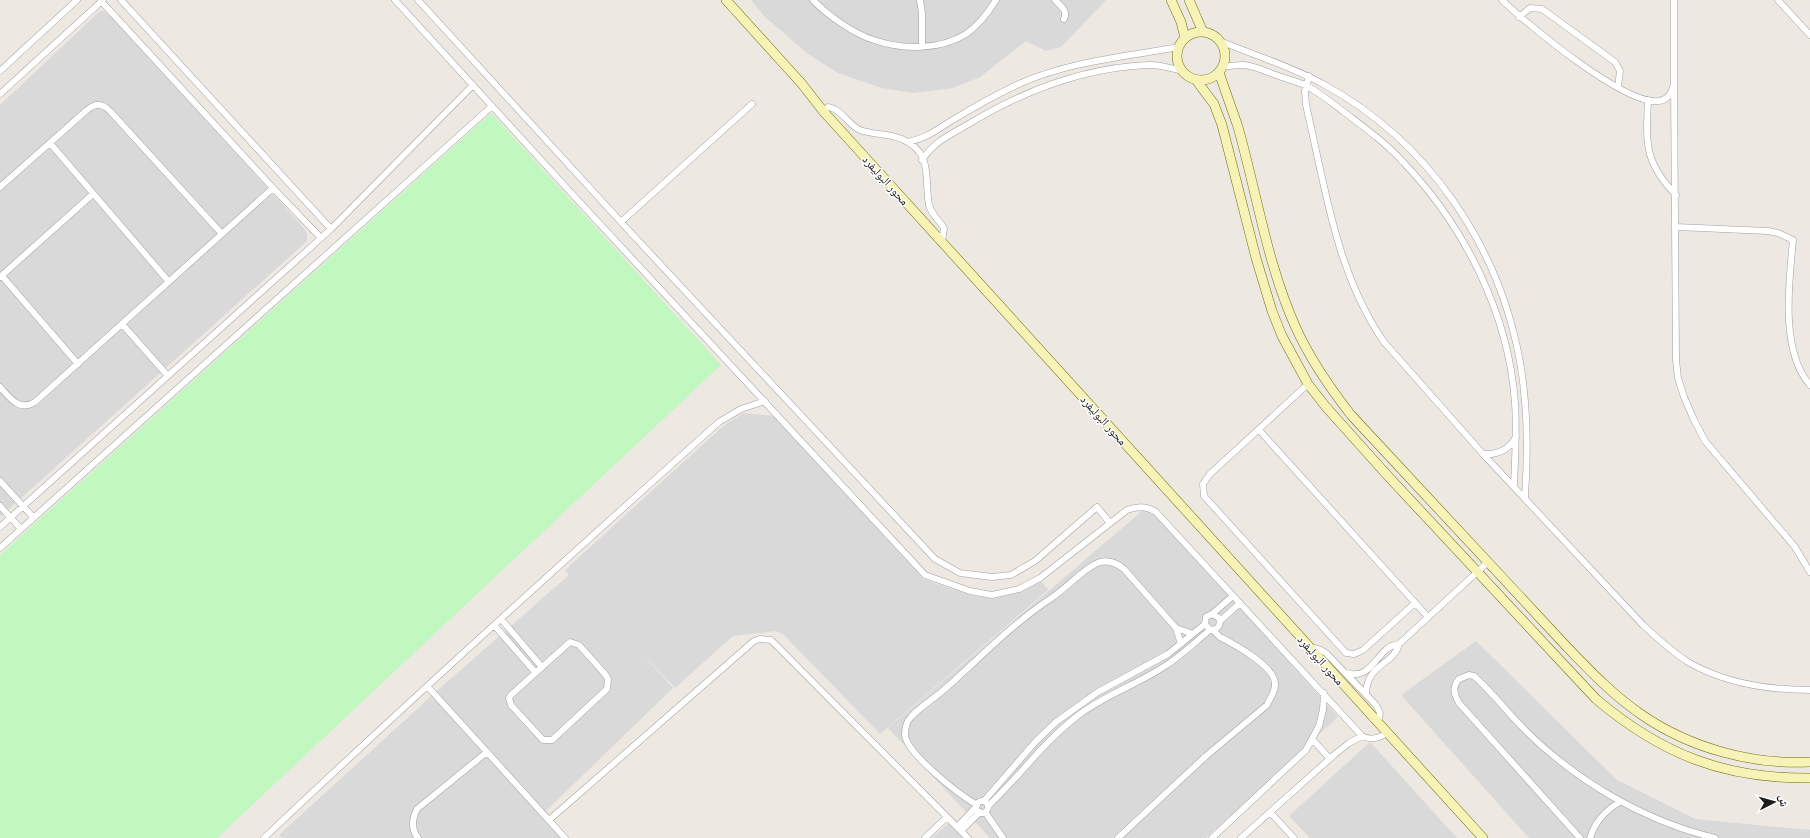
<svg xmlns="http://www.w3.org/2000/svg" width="1810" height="838" font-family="Ubuntu,'Noto Naskh Arabic',sans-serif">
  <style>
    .residential { fill: #dad9d9 }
    .park { fill: #c1f8bf }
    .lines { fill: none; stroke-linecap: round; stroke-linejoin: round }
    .street-casing { stroke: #a0a0a0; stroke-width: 7 }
    .secondary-casing { stroke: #6f6e07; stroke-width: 10 }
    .street { stroke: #fff; stroke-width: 6 }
    .secondary { stroke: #f7f3b6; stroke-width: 9 }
    .labels { text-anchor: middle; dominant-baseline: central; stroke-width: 3; stroke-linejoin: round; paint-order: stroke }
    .street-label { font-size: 12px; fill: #1c1c1c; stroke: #fff }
  </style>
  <rect width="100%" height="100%" fill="#ede8e2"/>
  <path class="residential" d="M751,0H1106L1061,47L1046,51L1026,41L980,77L953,88L913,93L882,88L838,73L808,54L765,17Z
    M100,11H104L110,15L304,228L307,234V241L0,517V105Z
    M743,413L774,416L923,579L970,595L992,599L1020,592L1041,581L1048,590L880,734L783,634L776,631L733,636L675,688L640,651L673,688L546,811L568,838H282L279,835L439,689L569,575L565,570L722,427Z
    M1149,505L1338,717L1206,838H990L888,728Z
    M1476,641L1617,780L1695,819L1810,830V838H1529L1401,695Z
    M1370,742L1457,838H1310L1289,816Z
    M949,823L963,838H932Z"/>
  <path class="park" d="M491,113L721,365L217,838H0V555Z"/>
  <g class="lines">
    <defs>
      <path id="street" d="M121,0L331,229
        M395,0L574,196L925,575L970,591L992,595L1019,589L1040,578L1127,510C1137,506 1147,506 1156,512L1362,736C1371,741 1379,738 1387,733
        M418,0L632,234L935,559L960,573L992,577L1011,575L1035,561L1097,507L1110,523
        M813,0C827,15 854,34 874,40C902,50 941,50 966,34C979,25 988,13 996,0
        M920,0L922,13V46
        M1055,0C1061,6 1068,11 1064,19
        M1502,0C1527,24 1625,106 1659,101C1668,100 1672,93 1674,84V0
        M1778,0L1810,35
        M101,1L273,188L321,238
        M1519,17L1530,8L1542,9L1615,62L1620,71L1618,87
        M1220,41C1254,55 1290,66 1323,84C1428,141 1499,245 1520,362C1528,407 1528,453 1525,497
        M1223,67C1229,66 1237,65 1244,65C1254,66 1263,70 1273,74C1284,78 1296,81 1307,86C1320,93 1332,103 1344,112C1365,128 1386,143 1404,163C1465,227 1509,315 1515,403C1517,431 1515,458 1514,485
        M0,71L77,0
        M1309,76L1305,91L1306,105C1325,186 1336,273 1384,342L1483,454L1643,625C1657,638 1672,652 1688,662C1726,684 1768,690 1810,690
        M1674,84L1676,360L1678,378L1684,397L1694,420L1705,441L1795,547L1810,572
        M0,94L103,0
        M1648,100C1646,143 1644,162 1676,195
        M823,111L828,107C842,109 848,125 860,130C873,135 888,133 902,139C934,153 924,179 929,205C931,214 939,220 944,228L942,241
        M908,142C927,138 935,131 951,121C974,107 997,94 1021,83C1072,61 1125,57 1179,47
        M50,143L169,282
        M922,160C935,141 948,136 967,125C1021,92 1083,68 1147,65C1159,64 1170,68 1182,71
        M0,187L87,110C96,103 102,103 110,111L222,234
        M622,221L752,104
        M1676,227L1768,231L1778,233L1793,240C1789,282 1780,351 1810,385
        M2,276L78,364
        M0,277L93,194
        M122,324L168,376
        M1308,384L1210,474L1203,484L1204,496L1346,653L1354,654L1363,650L1415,603
        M0,387C10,398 19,412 35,402L273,188
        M1259,430L1428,617
        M1483,454C1498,455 1509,450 1516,437
        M0,481L33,517
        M0,506L21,529
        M0,527L331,229L473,85
        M0,548L492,106
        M1212,614L1233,596
        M501,619L541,666
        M1220,621L1218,617L1212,614L1206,617L1205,624L1210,630L1216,629L1219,626L1220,621L1240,603
        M494,625L535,672
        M1176,628L1181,644
        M570,642L579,645L605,674L608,679L607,689L552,740H543L511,705L509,698L511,695Z
        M1310,647L1321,650L1326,653L1376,705L1380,713L1378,723
        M1346,673C1375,681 1376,646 1399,644
        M428,687L565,838
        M1366,694C1367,663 1394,665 1399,644L1487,563
        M1313,740L1330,759
        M984,801L1036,741L1056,722L1098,692L1168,654L1205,624
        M976 807a6 6 0 1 1 12 0a6 6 0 1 1-12 0Z
        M977,805C960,795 905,753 905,734C905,727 907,721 911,717C921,706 935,698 946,688C980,658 1012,624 1050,599C1059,593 1068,585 1076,578C1092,565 1104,553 1124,569L1176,628L1193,634
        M988,806C1020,776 1045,740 1080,714C1107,694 1138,684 1165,666C1181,656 1195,642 1210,630
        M985,812L1003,838
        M1270,812L1294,838
        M549,820L754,641L760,639L771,640L968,838
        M957,827L976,807
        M961,831L980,812
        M264,838C413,697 566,559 719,422L741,409L765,401
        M418,838C411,829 412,819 417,809L487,752
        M925,838L947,817
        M1118,838L1206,756L1267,705C1270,697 1276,692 1275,683C1274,666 1234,644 1220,637L1213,630
        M1212,838L1306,750L1319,726L1323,710L1324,693
        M1241,838L1334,755L1349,743L1362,736
        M1580,838L1459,703C1454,694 1452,687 1459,679L1469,675L1474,676C1492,692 1507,712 1524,729C1576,781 1644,821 1715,838
        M1590,838C1595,821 1606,810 1620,802"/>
      <path id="secondary" d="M726,0L802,84L823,111L1483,838
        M1171,0L1181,22L1185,38
        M1189,0L1203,32
        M1177 56a24 24 0 1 1 48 0a24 24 0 1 1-48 0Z
        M1219,72C1225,91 1232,109 1238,127C1257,194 1267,264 1296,328C1310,359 1330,388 1351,415L1567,647C1591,672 1614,696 1642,715C1690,748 1752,765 1810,762
        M1196,80L1214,104L1222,125L1256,258L1272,311L1282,336L1308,384L1326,407L1387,475L1596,699C1661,754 1724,779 1810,778"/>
    </defs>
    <use href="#street" class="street-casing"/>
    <use href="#secondary" class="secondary-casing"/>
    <use href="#street" class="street"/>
    <use href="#secondary" class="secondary"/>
  </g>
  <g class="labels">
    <g class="street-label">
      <text transform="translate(886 180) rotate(48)">محور البوليفرد</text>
      <text transform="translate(1104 420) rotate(48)">محور البوليفرد</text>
      <text transform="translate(1321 660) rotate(48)">محور البوليفرد</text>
    </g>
  </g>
  <g transform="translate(1774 802) rotate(84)" stroke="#ffffff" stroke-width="3" paint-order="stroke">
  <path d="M0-3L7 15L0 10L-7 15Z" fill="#1c1c1c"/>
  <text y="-6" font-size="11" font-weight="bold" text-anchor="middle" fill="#1c1c1c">ش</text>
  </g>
</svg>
